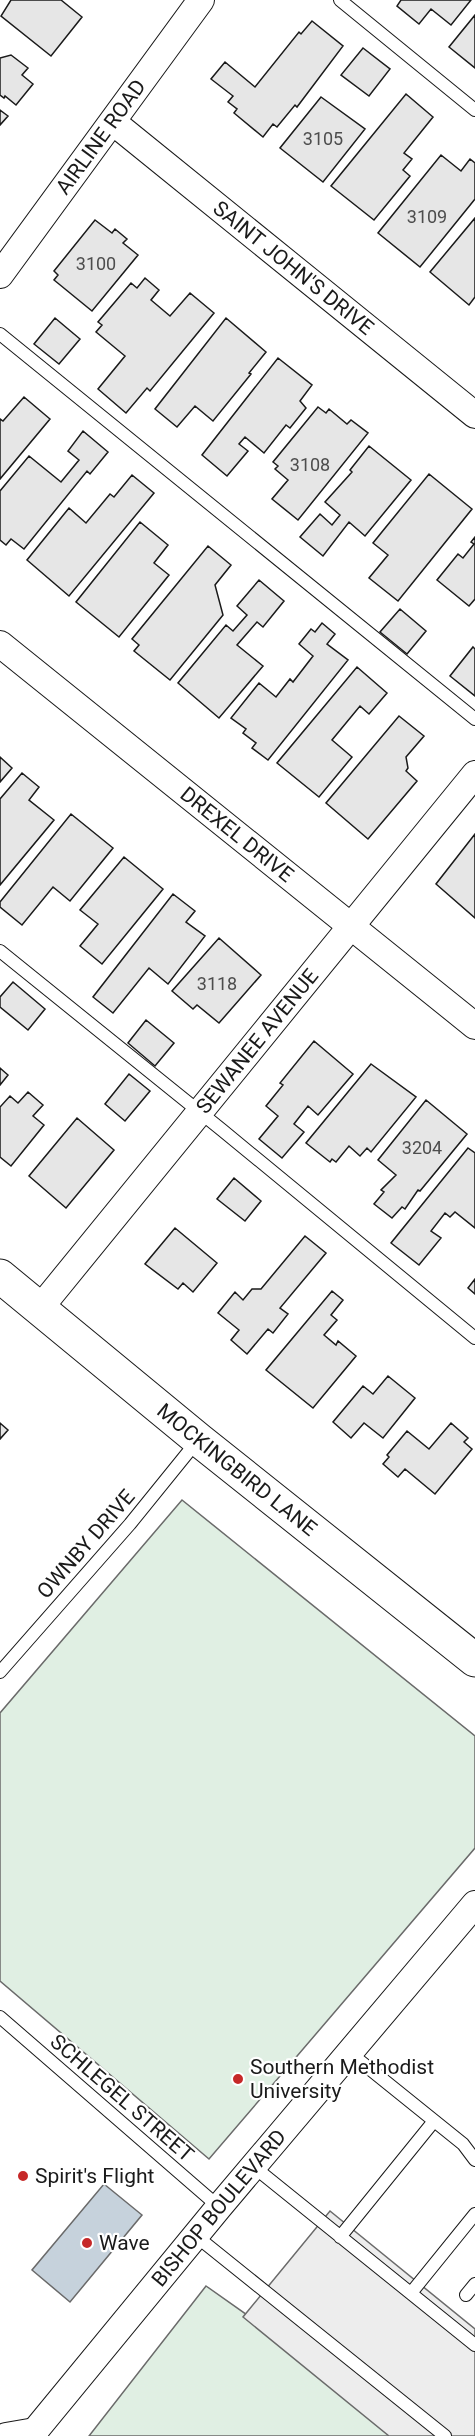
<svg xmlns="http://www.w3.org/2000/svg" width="475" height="2436" font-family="Roboto,sans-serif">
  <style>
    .green { fill: #e0efe3; stroke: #6a6a6a; stroke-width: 1.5 }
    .parking { fill: #ededed; stroke: #6a6a6a; stroke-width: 1.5 }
    .water { fill: #c6d2dc; stroke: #6a6a6a; stroke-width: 1.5 }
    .building { fill: #e6e6e6; stroke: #1a1a1a; stroke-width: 1.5 }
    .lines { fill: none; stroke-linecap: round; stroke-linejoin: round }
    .service-casing { stroke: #1a1a1a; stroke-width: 14 }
    .minor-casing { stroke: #1a1a1a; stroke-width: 28 }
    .secondary-casing { stroke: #1a1a1a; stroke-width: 35 }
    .service { stroke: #fff; stroke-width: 12 }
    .minor { stroke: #fff; stroke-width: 26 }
    .secondary { stroke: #fff; stroke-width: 33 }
    .poi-dot { fill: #c62828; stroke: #fff; stroke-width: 2 }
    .labels { text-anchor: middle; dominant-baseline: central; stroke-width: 4.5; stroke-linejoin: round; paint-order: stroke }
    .number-label { font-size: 18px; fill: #4d4d4d }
    .street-label { font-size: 21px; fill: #1a1a1a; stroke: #fff }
    .poi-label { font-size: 21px; fill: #1a1a1a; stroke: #fff; text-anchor: start }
  </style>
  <rect width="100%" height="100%" fill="#fff"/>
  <path class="green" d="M182,1500L475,1736V1848L209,2159L0,1981V1713Z
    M206,2286L419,2436H89Z"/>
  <path class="parking" d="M330,2211L475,2329V2436H389L243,2317Z"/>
  <path class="water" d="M104,2184L142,2215L70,2302L32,2270Z"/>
  <path class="building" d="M11,0H61L82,17L51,56L1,16Z
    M401,0H471L451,25L431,9L419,24L397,6Z
    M475,15V68L449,47Z
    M312,21L343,46L297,107L295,105L277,127L273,124L263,137L234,113L237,109L228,102L233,96L211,79L225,62L255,87L299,32L301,34Z
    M363,48L390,69L369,96L341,75Z
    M11,55L28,68L22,75L33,84L16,105L5,96L4,98L0,95V58Z
    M406,94L433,117L404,153L412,159L403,170L410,176L374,220L331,186Z
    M321,97L365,129L323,182L280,148Z
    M0,110L8,116L0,125Z
    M441,155L461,171L470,159L475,163V199L420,267L378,233Z
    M475,218V297L469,305L430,272Z
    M95,220L112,233L115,229L127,239L123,243L138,255L92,311L54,280L58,275L54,271Z
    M145,278L159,290L151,300L170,316L190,293L214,313L150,391L147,388L126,413L98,389L125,356L96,332L102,325L98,322L131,283L137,288Z
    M55,318L80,339L59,364L34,344Z
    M226,318L266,352L249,373L251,374L213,421L195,406L177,427L155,409Z
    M278,358L312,385L300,401L306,408L290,428L286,425L264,453L245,437L239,444L248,451L227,476L202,455Z
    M24,397L50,419L0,479V419L3,421Z
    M318,407L326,413L329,409L347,424L351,420L368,433L298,520L272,499L288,480L275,469L278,466L273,462Z
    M83,431L108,452L90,474L87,471L24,549L11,539L6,545L0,540V491L29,456L61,482L79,460L68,451Z
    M369,446L411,480L365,536L349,522L323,556L300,537L320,514L332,525L340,515L325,502L352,472L350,470Z
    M429,474L472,509L398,601L369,578L388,555L373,543Z
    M132,475L154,493L69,596L27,560L69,508L86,523L110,494L114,497Z
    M140,522L168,545L154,563L169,575L119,637L76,602Z
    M475,537V599L469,606L437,580L458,554L463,558L474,544L471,542Z
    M208,546L231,565L215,585L223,615L170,680L134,651L139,645L132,639Z
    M259,580L284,601L263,627L257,622L237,645L263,666L219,718L178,683L226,625L233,631L247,615L237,606Z
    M400,609L426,631L407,654L380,632Z
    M322,623L335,634L327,644L348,660L268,760L252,748L256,743L243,733L246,729L231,718L259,683L276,697L290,679L293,682L313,656L299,644L311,629L315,632Z
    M473,647L475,649V696L450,676Z
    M357,667L387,693L369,714L360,706L332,740L352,757L319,797L277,763Z
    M399,716L424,736L406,757L408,768L406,771L417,781L368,839L326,803Z
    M0,757L12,768L0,782Z
    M22,773L39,787L29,800L54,820L0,885V799Z
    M71,814L113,848L70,901L53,887L22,925L0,907V902Z
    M475,834V918L436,884Z
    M124,857L163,889L102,964L80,946L98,924L80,910Z
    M173,894L195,911L186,922L205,936L168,984L149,968L113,1013L93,997Z
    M219,938L261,975L219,1023L197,1005L193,1009L172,991Z
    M13,982L45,1009L28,1030L0,1007V997Z
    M146,1020L174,1043L155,1066L128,1043Z
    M314,1041L353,1074L318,1115L308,1106L294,1124L304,1132L282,1158L259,1139L278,1116L266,1106L283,1085L280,1083Z
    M371,1064L416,1097L371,1152L367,1148L360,1156L349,1146L336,1162L332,1159L330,1162L306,1143Z
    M0,1068L8,1075L0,1085Z
    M129,1074L150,1091L125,1121L105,1104Z
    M28,1092L43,1105L33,1116L44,1125L11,1166L0,1157V1107L10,1096L18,1103Z
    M426,1100L467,1134L420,1191L418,1190L405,1209L402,1207L392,1218L374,1204L384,1192L381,1190L396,1175L378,1160Z
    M77,1118L114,1150L66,1208L29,1176Z
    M468,1148L475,1153V1228L455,1212L450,1217L445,1213L431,1231L441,1238L419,1265L391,1243Z
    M234,1178L261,1201L245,1221L217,1199Z
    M175,1228L217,1263L193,1292L183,1283L178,1289L145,1264Z
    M305,1236L326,1253L280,1308L288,1314L273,1333L268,1329L247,1354L231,1340L239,1330L218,1313L235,1292L243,1300L252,1289H261Z
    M475,1279V1294L468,1288Z
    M332,1291L343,1300L331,1315L337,1320L324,1335L336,1345L338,1341L356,1356L313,1408L266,1370Z
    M388,1376L415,1398L383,1438L364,1423L351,1438L333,1422L363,1386L373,1394Z
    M0,1423L8,1430L0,1439Z
    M451,1423L468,1438L464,1442L472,1449L435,1494L405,1469L398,1477L383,1464L389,1457L387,1455L407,1431L429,1449Z"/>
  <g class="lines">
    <defs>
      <path id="service" d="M340,0L475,110
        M0,334L475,719
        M0,951L222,1130L475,1338
        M0,1672L130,1524L198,1440
        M0,2017L219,2207
        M350,2053L463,2144L475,2160
        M254,2167L475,2345
        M196,2236L445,2436
        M340,2237L434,2121
        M411,2293L475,2214
        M466,2295L475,2284"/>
      <g id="minor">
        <path id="s1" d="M113,122L475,415"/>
        <path id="s2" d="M0,275L201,0"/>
        <path id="s3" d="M0,644L475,1026"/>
        <path id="s4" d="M40,1308L475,774"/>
        <path d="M6,2436L35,2431"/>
        <path id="s5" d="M35,2436V2431L219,2207L475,1904"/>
      </g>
      <g id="secondary">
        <path id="s6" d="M0,1276L199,1440L475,1660"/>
      </g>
    </defs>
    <use href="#service" class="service-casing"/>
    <use href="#minor" class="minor-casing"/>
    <use href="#secondary" class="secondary-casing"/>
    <use href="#service" class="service"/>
    <use href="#minor" class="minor"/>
    <use href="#secondary" class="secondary"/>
  </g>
  <g class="poi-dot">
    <circle cx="238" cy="2079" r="6"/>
    <circle cx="23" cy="2176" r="6"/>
    <circle cx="87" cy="2243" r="6"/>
  </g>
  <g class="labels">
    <g class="number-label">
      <text x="323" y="138">3105</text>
      <text x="427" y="216">3109</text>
      <text x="96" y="263">3100</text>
      <text x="310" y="464">3108</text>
      <text x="217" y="983">3118</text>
      <text x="422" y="1147">3204</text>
    </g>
    <g class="street-label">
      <text stroke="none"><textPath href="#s2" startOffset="171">AIRLINE ROAD</textPath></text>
      <text stroke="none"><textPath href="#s1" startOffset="232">SAINT JOHN'S DRIVE</textPath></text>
      <text stroke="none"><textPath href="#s3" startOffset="304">DREXEL DRIVE</textPath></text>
      <text stroke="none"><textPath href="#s4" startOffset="344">SEWANEE AVENUE</textPath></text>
      <text stroke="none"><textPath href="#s6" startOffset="306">MOCKINGBIRD LANE</textPath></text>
      <text transform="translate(86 1544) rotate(-49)">OWNBY DRIVE</text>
      <text transform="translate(122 2098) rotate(41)">SCHLEGEL STREET</text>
      <text stroke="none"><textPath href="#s5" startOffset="294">BISHOP BOULEVARD</textPath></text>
    </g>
    <g class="poi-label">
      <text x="250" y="2067">Southern Methodist<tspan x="250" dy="24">University</tspan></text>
      <text x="35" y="2176">Spirit's Flight</text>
      <text x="99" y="2243">Wave</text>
    </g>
  </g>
</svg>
